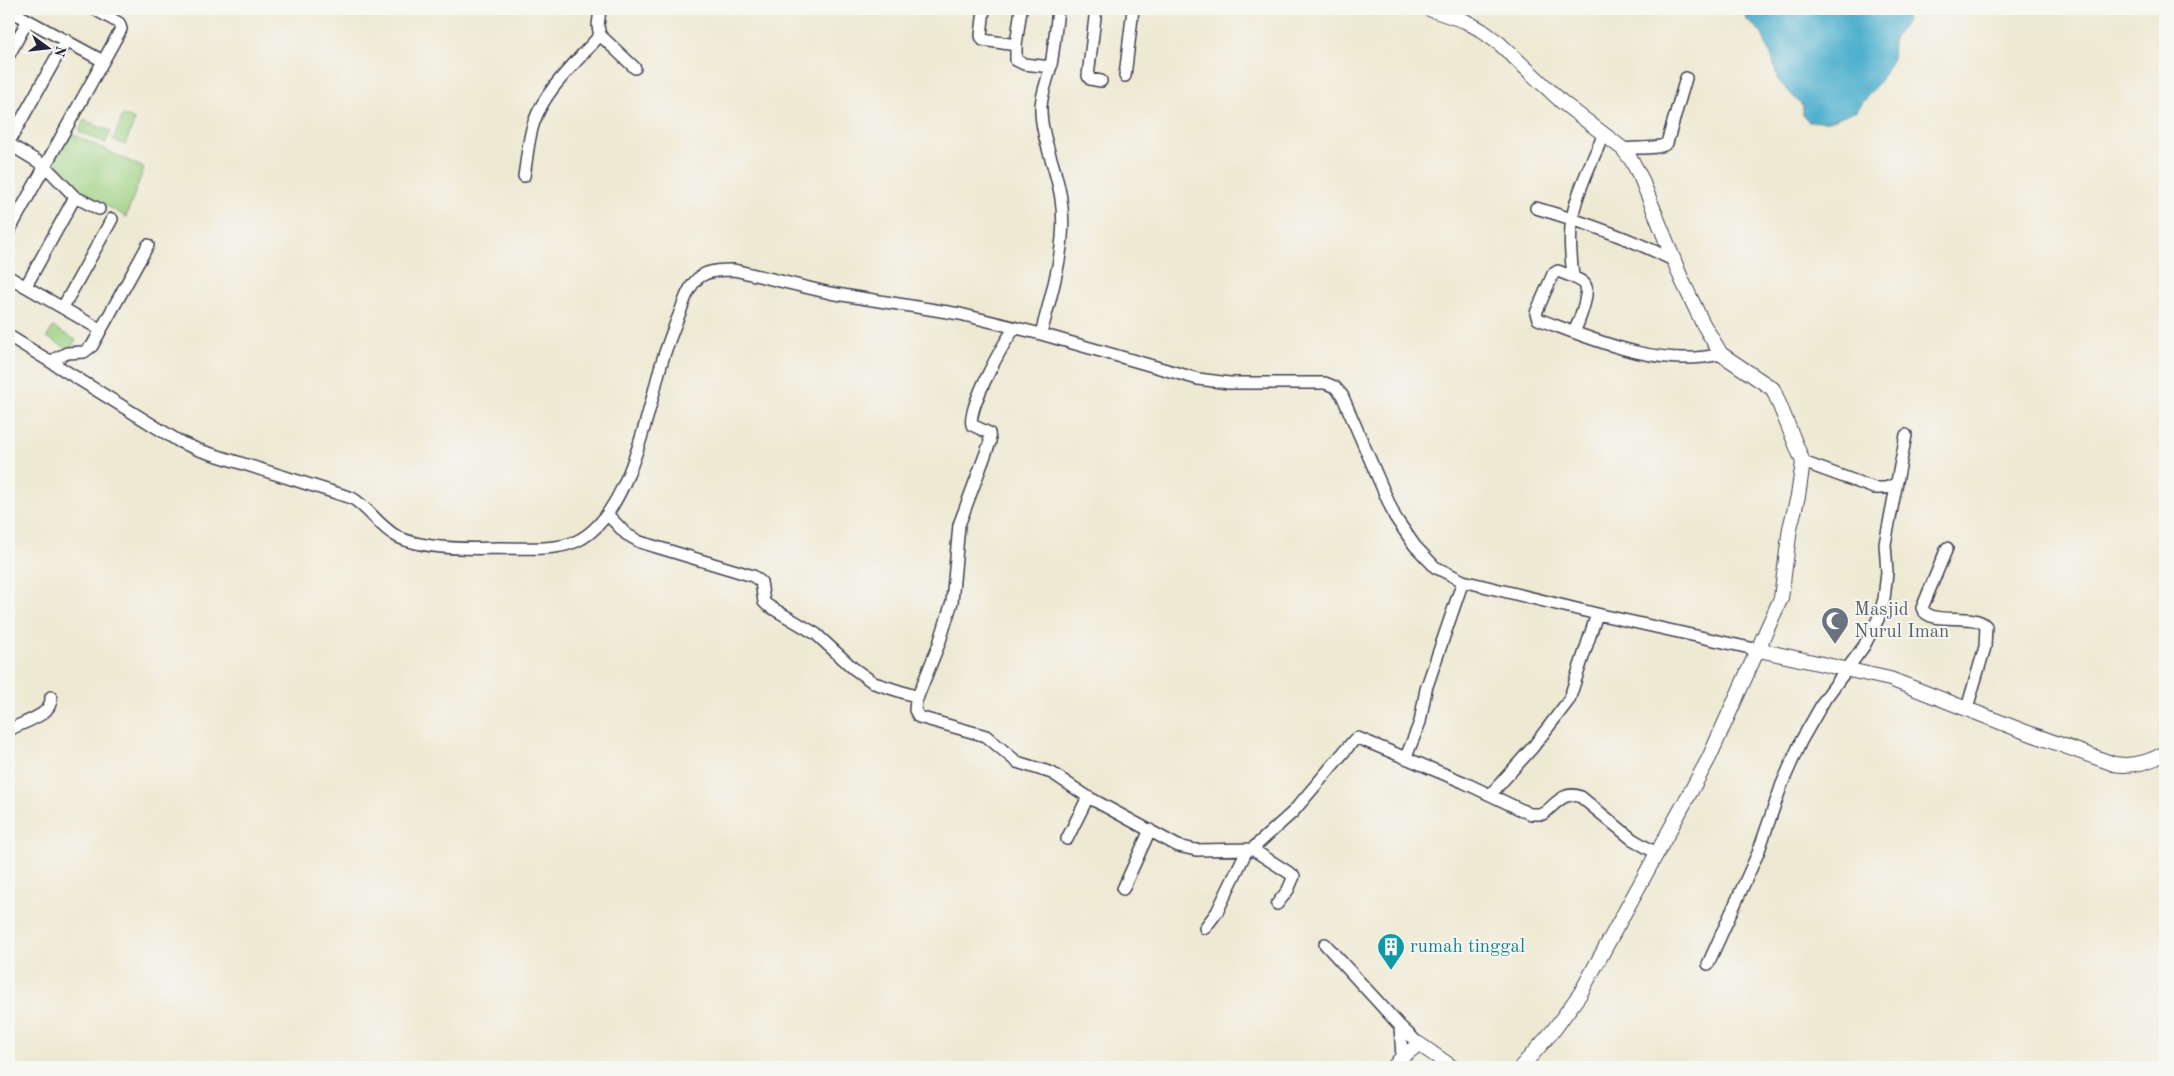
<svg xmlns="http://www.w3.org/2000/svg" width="2174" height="1076" font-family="'Old Standard TT',serif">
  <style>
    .green { fill: #9dd080; stroke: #60795e }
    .water { fill: #4fb0ce; stroke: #386984 }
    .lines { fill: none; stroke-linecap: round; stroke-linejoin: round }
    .minor-casing { stroke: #414052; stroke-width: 14 }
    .tertiary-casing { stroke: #414052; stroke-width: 16 }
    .minor { stroke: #fff; stroke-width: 11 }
    .tertiary { stroke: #fff; stroke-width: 14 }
    .labels { text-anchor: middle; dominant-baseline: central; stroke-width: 4; stroke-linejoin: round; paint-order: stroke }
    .worship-label { font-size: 19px; fill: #5b616d; stroke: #f6f6f2; text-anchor: start }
    .culture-label { font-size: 19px; fill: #0d838f; stroke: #f6f6f2; text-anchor: start }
  </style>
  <rect width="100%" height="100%" fill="#f6f6f2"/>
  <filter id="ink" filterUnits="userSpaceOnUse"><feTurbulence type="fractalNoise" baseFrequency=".02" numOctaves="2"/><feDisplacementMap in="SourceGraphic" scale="10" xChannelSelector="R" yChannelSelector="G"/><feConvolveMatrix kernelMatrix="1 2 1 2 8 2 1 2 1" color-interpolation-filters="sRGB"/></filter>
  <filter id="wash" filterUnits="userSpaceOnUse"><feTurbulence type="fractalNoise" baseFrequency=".0096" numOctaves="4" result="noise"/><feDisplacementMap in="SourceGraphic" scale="20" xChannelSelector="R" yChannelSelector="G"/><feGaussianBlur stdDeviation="1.12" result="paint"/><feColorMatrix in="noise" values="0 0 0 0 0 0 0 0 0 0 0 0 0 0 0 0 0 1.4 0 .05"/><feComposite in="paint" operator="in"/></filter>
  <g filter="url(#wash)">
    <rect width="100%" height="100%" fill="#eee9d2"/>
    <path class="green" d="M123,115L135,120L125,145L113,140Z
      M84,120L110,131L106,143L79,132Z
      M68,132L144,168L126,217L45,169Z
      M53,327L76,340L70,350L47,337Z"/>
    <path class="water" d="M1744,9H1905L1907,19L1893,41L1892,60L1881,79L1857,110L1830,121L1809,122L1803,116V107L1778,80L1772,57L1761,32L1746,19Z"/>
  </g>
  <g filter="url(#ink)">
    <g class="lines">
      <defs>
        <path id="minor" d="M600,9L598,26L600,35L635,68
          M984,9L981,36L983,40L1016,45
          M1021,9L1016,45V60L1024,64L1051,67
          M1096,9L1088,76L1090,79L1101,81
          M9,10L103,61
          M9,55L28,20
          M1125,76L1133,9
          M9,142L66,40
          M9,144L45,166L75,197L99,209
          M1623,149C1635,147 1659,150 1667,143L1686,78
          M524,176C527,159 528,139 534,122C546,88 577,62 600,35
          M1536,208C1584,222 1630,238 1675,261
          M9,231L121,29L119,23L94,9
          M9,277L101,330
          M1573,277L1558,271L1553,274L1536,313L1538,319C1595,340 1659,369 1721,354
          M26,286L75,197
          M63,307L112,219
          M1015,328C1003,343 967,409 972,425L989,433L990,442L959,525L952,602L939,644L916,701L915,710L919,717L986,736L1017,762L1052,773L1088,797L1178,846L1196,850L1252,849L1293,812L1354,740L1358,738L1463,782L1530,814H1543C1556,804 1564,790 1581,797L1632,839L1656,853
          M1574,332C1579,322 1588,298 1586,287C1585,282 1577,279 1573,277C1571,257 1569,238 1572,218C1578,189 1592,161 1604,134
          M1041,334C1052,291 1068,243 1061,199C1057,168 1040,137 1041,106C1042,92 1048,79 1051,65C1054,47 1056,28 1058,9
          M9,336L180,442L199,450L352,498C369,508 379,527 398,537C422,549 474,549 502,548C526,548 555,551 577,541C625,519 646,422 658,376C663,355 671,335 679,315C684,302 689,284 701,276C710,270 724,270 734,270L830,293L960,314L1041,334L1198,379L1229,383H1325L1335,387L1342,395L1395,517L1415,546L1435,567L1463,581L1597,614L1759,650
          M51,361L67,353L84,352L92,346L148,245
          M1803,462L1874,488H1886L1895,484
          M607,514L626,534L640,542L753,576L761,582L764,602L767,605L816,634L853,668L874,683L918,697
          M1947,548L1922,608C1930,627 1972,611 1986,626L1985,647L1967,708
          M9,730C22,722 53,716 51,697
          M1406,757L1420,722L1426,689L1463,581
          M1491,794L1533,747L1569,700L1597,614
          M1067,839L1088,797
          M1252,849L1294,876L1288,890L1277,904
          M1123,889L1150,830
          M1205,928L1217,912L1247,850
          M1325,944L1400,1026L1402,1057
          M1708,964L1758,853L1782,784L1801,741L1825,699L1864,646L1878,619L1884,599L1887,572L1885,544L1906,435
          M1400,1026L1419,1044"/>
        <path id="tertiary" d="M1429,9L1465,21L1481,30L1500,44L1562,102L1623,149L1632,161L1641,178L1681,278L1702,322L1721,354L1773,389L1803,462L1798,496L1790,528L1781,598L1709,758L1580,994L1553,1031L1521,1067
          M1759,650L1890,679L2023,731L2114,764C2132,767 2150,762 2165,753
          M1394,1067L1402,1057L1419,1044L1452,1067"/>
      </defs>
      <use href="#minor" class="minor-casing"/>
      <use href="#tertiary" class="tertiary-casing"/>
      <use href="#minor" class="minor"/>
      <use href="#tertiary" class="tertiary"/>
    </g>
  </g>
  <defs>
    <symbol id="mosque-pin" viewBox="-11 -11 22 30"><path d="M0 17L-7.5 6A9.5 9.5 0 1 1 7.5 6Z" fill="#6b7280" stroke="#f6f6f2"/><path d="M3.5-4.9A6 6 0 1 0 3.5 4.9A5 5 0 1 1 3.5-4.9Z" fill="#fff"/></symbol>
    <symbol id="building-pin" viewBox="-11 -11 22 30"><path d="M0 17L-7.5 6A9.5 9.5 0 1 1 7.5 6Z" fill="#0f9aa8" stroke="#f6f6f2"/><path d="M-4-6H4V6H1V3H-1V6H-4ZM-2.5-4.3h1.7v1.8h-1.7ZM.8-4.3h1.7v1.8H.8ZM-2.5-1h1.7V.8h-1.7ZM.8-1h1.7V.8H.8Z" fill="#fff"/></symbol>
  </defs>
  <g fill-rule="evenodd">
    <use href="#mosque-pin" x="1819" y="605" width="32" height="43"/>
    <use href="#building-pin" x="1375" y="931" width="32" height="43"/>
  </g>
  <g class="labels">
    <g class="worship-label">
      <text x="1854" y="610">Masjid<tspan x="1854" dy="22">Nurul Iman</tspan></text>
    </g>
    <g class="culture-label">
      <text x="1410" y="947">rumah tinggal</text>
    </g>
  </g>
  <rect width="2174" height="1076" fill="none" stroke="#f6f6f2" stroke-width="30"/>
  <g transform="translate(48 48) rotate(105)" stroke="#f6f6f2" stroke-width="4" paint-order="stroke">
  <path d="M0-4L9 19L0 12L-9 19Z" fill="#22223b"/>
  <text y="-8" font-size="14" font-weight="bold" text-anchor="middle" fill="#22223b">N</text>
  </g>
</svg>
